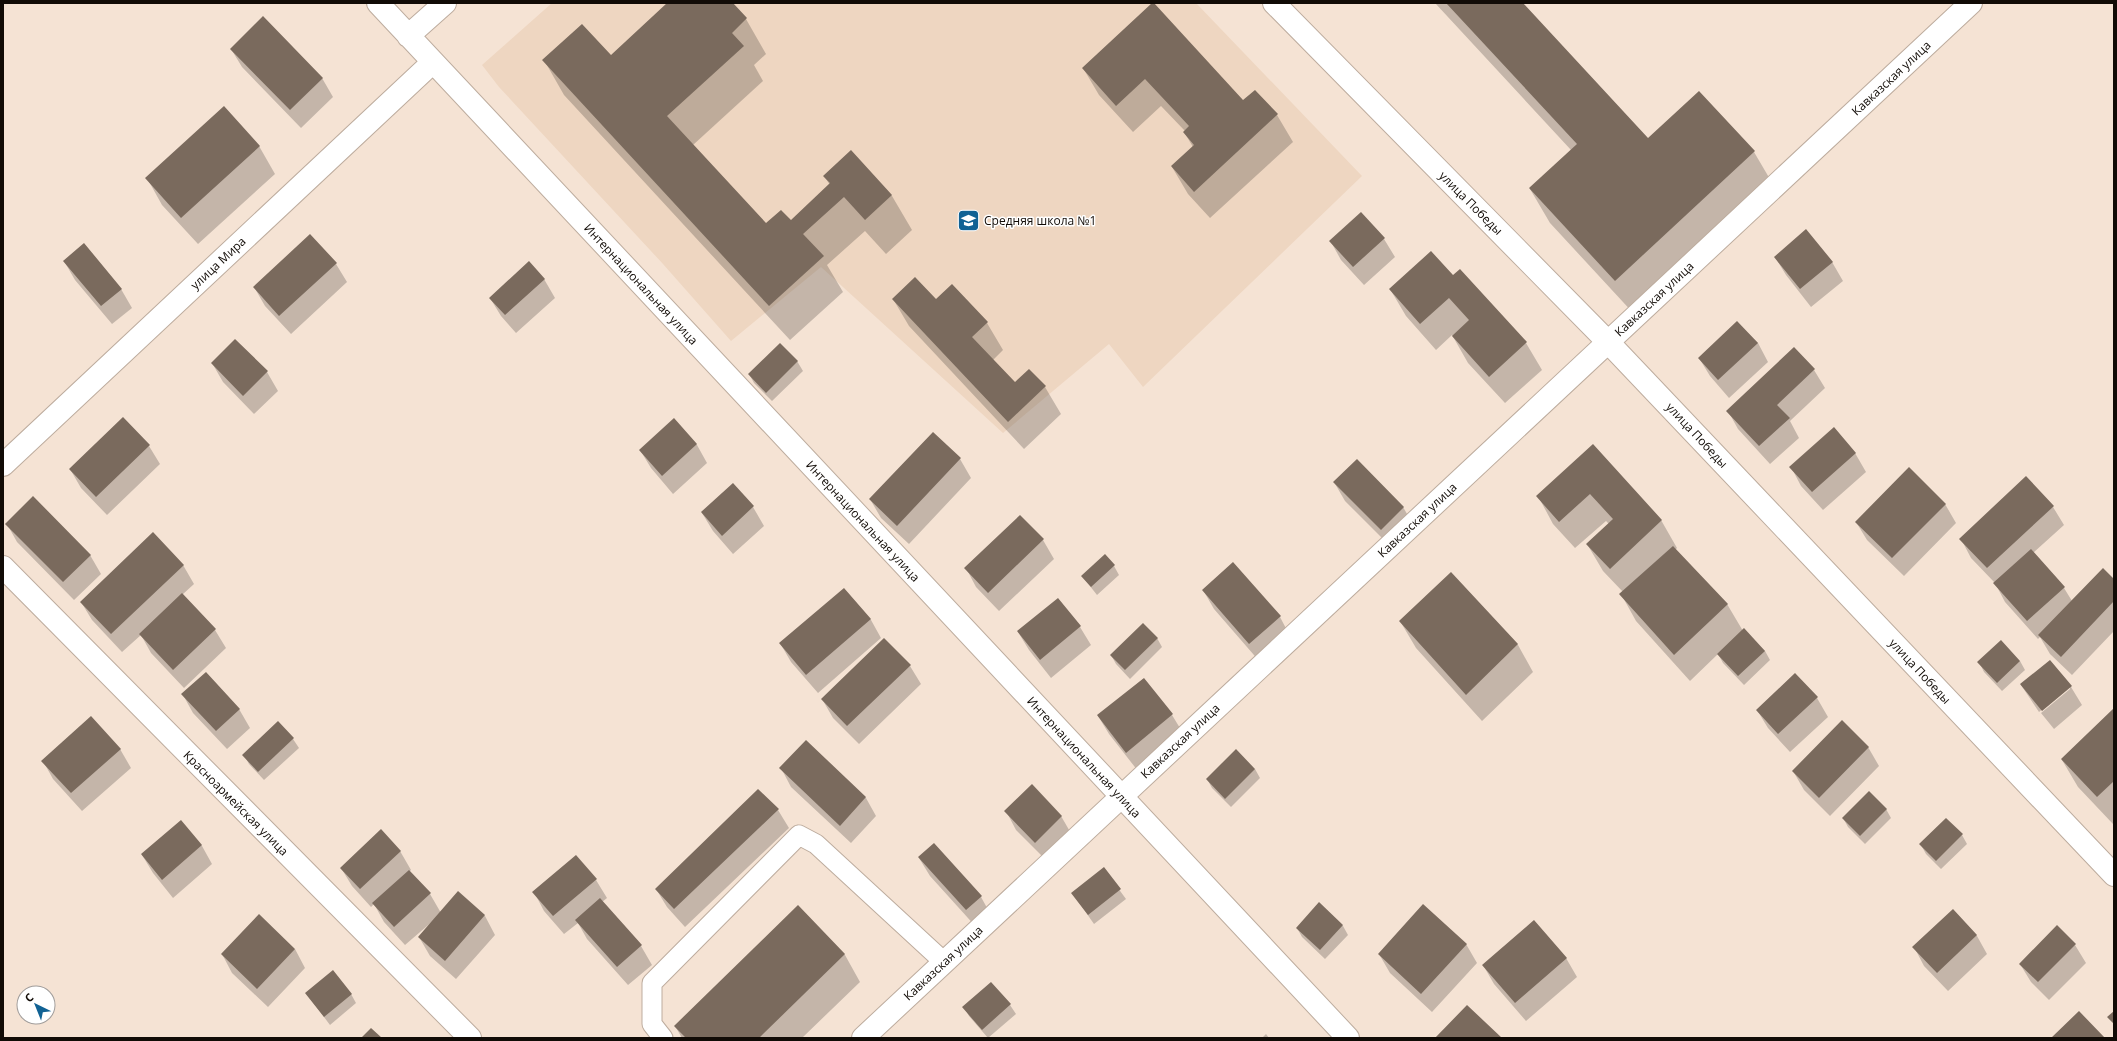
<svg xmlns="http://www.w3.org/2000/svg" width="2117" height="1041" font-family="'Open Sans',sans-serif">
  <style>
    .built { fill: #eed6c1 }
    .shadow { fill: #0003 }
    .building { fill: #7a6a5d }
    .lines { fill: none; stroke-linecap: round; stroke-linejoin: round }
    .service-casing { stroke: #bdac9e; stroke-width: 21 }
    .minor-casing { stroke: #bdac9e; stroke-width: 24 }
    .service { stroke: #fff; stroke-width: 19 }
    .minor { stroke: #fff; stroke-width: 22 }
    .labels { text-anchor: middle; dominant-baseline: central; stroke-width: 3; stroke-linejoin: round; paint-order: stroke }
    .street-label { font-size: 12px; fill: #110b06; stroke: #fff }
    .poi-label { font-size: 12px; fill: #110b06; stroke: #fff; text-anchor: start }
  </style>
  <rect width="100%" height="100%" fill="#f5e3d4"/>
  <path class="built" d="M552,3H1196L1362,176L1143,387L1109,344L1003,433L821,267L731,341L663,264L499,87L482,65Z"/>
  <path class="shadow" d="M668,3H732L746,19L766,54L754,65L763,81L693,145L766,225L791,222L830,185L824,176L851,151L892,196L912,230L886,254L865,231L827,265L843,292L790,340L564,95L544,60L611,56Z
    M1153,3L1243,102L1255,91L1277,115L1293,142L1210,218L1188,194L1172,167L1193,147L1184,132L1185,131L1161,106L1133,132L1099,95L1083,68Z
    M1435,3H1522L1648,139L1754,152L1774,186L1635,315L1550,223L1530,189L1571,150Z
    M231,49L322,78L333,97L301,128L242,67Z
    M259,146L275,174L198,244L162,205L147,178Z
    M1384,239L1395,257L1364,285L1341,260L1331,242Z
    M1775,257L1832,262L1843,281L1811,307L1786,275Z
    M64,261L121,289L132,308L112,324L75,280Z
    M336,264L347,282L291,334L265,306L254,287Z
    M1453,277L1526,343L1542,370L1505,403L1468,363L1452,335L1436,350L1406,316L1390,289Z
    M544,279L555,298L516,333L501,316L490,298Z
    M952,285L987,323L1003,350L993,360L1015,384L1045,387L1061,414L1024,449L909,326L893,299L936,300Z
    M1737,323L1758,343L1768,362L1729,398L1710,376L1699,358Z
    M797,361L803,371L772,401L754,383L749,374Z
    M212,363L267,372L278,391L254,414L223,382Z
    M1814,370L1825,388L1790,421L1799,438L1770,464L1738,429L1728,411Z
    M674,420L697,445L707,463L673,494L651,468L640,450Z
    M933,433L960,459L971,478L909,544L881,518L870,499Z
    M1593,445L1661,520L1677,548L1675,550L1727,604L1743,631L1765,651L1770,660L1744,685L1723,663L1718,654L1690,681L1636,621L1621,594L1623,592L1603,571L1587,544L1609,524L1606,521L1575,548L1553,524L1538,496Z
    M149,446L160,464L107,515L81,488L70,469Z
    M1855,453L1866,472L1823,510L1801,486L1791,467Z
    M1334,482L1403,507L1414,526L1392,548L1345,501Z
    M733,484L753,507L764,526L733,554L713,531L702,513Z
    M1945,504L1956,523L1904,576L1867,540L1856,522Z
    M2053,507L2064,525L2033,553L2064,588L2072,601L2114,580V631L2072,675L2050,654L2040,637L2038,639L2005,602L1995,583L1971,558L1961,539Z
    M1020,516L1043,540L1054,559L999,611L976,587L966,568Z
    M7,524L90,555L101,574L74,600L17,542Z
    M183,565L194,584L182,595L215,630L226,648L184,688L151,653L141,635L122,652L92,620L81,602Z
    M1114,566L1119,575L1097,595L1082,576Z
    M1451,573L1518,645L1533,672L1482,721L1416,648L1400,621Z
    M844,589L871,620L881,638L818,693L791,662L780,643Z
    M1203,590L1280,617L1290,636L1260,662L1214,609Z
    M1080,627L1091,645L1051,678L1029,650L1018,632Z
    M1157,638L1162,647L1130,679L1116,664L1111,655Z
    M2020,661L2025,670L2002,691L1984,672L1979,662Z
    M2050,661L2071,687L2082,705L2054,729L2041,713L2070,689V686L2039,712L2021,685Z
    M910,666L921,684L859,744L833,718L822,699Z
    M1795,674L1817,698L1828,717L1790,752L1768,728L1757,710Z
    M1143,679L1172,715L1183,733L1138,771L1109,734L1098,716Z
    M183,695L239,709L250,728L227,749L193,713Z
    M2114,710V823L2113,824L2078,787L2062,760Z
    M278,723L293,739L299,748L264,780L249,764L244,755Z
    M806,741L866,798L876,816L851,843L791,787L781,768Z
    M1868,747L1879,766L1830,816L1804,790L1793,771Z
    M120,749L131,768L82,811L53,779L43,761Z
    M1255,769L1260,778L1231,807L1212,788L1207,779Z
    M758,790L778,810L789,828L685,927L667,907L656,889Z
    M1886,809L1891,818L1865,844L1848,827L1843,818Z
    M1006,811L1061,816L1072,835L1046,860L1016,830Z
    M180,822L202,846L212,864L173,898L153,873L142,855Z
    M1962,835L1967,844L1941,869L1926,854L1921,845Z
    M400,851L411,870L409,872L430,894L441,913L458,893L485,916L495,935L456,979L430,956L419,937L434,920L405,945L384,922L374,904L371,907L352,886L341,868Z
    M919,858L981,897L991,915L977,928L930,876Z
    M1104,869L1126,899L1094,924L1073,894Z
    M596,880L607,898L602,902L641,946L652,965L628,985L587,939L578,923L564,934L544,911L534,892Z
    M1319,904L1343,926L1348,935L1325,959L1302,937L1297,928Z
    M798,906L845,955L860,982L802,1038H682L675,1026Z
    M1953,910L1977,936L1987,954L1948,991L1924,966L1914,947Z
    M1466,944L1477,963L1432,1012L1390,973L1379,954Z
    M2075,945L2086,963L2049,1000L2031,982L2020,964Z
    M295,949L305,968L268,1007L232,973L222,954Z
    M1566,958L1577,977L1526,1021L1494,984L1483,965Z
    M991,983L1010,1005L1016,1014L988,1038L969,1016L964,1007Z
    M306,993L351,994L356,1003L330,1025Z
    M1266,1034L1269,1038H1262Z"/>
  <path class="building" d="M667,3H733L747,18L732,33L744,46L667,116L766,223L781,210L791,220L830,183L823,176L851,150L892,195L865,220L844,197L803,234L824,256L769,306L542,60L582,24L611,55Z
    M1152,3H1154L1243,100L1255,90L1278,114L1194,192L1171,166L1194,145L1183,132L1189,126L1145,79L1116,106L1082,68Z
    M1446,3H1523L1648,138L1699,91L1755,151L1615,281L1529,188L1577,144Z
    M263,16L323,78L290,110L230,49Z
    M224,106L260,146L181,218L145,178Z
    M1361,212L1385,238L1353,267L1329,241Z
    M1806,229L1833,262L1800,289L1774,257Z
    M310,234L337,263L279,316L253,287Z
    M84,243L122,289L101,306L63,261Z
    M1431,251L1453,275L1460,269L1527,342L1489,377L1452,336L1469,320L1449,298L1420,324L1389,289Z
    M529,261L545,279L505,315L489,298Z
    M915,277L936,299L952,284L988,322L972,337L1015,382L1029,369L1046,386L1008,422L892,299Z
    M1737,321L1758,343L1718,380L1698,358Z
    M235,339L268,371L243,396L211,363Z
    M780,343L798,361L766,393L748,374Z
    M1794,347L1815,369L1777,405L1790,418L1759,446L1726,411Z
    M123,417L150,445L96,497L69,469Z
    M674,418L697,444L662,476L639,450Z
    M1834,427L1856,453L1812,492L1789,467Z
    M933,432L961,458L897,526L869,499Z
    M1593,444L1662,520L1610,569L1586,544L1613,519L1590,494L1559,522L1536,496Z
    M1357,459L1404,507L1381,530L1333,482Z
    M1909,467L1946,504L1892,558L1855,522Z
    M2026,476L2054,506L1987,568L1959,539Z
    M733,483L754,506L722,536L701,512Z
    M33,496L91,555L63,582L5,524Z
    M1020,515L1044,539L988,593L964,568Z
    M153,532L184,565L111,634L80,602Z
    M1673,546L1728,604L1674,655L1619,594Z
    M2031,549L2065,587L2027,621L1993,583Z
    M1105,554L1115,565L1091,587L1081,576Z
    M1233,562L1281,616L1249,644L1202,590Z
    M2103,568L2114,579V601L2061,657L2038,635Z
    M1451,572L1518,644L1466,695L1399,621Z
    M844,588L871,619L806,675L779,643Z
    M182,593L216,629L173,670L139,634Z
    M1058,598L1081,626L1040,660L1017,631Z
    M1143,623L1158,638L1125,670L1110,655Z
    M1744,628L1765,651L1738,676L1717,654Z
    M884,638L911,665L847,726L821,699Z
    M2001,640L2020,661L1997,683L1977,662Z
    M2050,660L2072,686L2042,711L2020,684Z
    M206,672L240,709L216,731L181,694Z
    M1795,673L1818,697L1778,734L1756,710Z
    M1144,678L1173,714L1126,753L1097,715Z
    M2114,708V781L2097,797L2061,759Z
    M91,716L121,749L71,793L41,761Z
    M1842,720L1869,747L1819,798L1792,771Z
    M278,721L294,738L258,772L242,755Z
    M806,740L866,797L840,826L779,768Z
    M1236,749L1255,769L1225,799L1206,779Z
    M1032,784L1062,816L1035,843L1004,811Z
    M758,789L779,809L674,909L655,889Z
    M1869,791L1887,809L1860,836L1842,818Z
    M1946,818L1963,834L1936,861L1919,844Z
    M181,820L202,845L162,880L141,854Z
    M381,829L401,851L360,889L340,868Z
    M934,843L982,896L966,910L918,857Z
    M576,855L597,879L553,916L532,892Z
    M1104,867L1121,889L1088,915L1071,893Z
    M409,870L431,893L394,927L372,903Z
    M458,891L485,915L445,961L418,937Z
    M600,898L642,945L617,967L575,920Z
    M1319,902L1343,925L1320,950L1296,928Z
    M1423,904L1467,944L1421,994L1378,954Z
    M798,905L845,954L759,1038H686L674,1026Z
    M1953,909L1977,935L1937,973L1912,947Z
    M259,914L295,949L257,989L221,954Z
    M1534,920L1567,958L1515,1003L1482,965Z
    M2057,925L2076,944L2038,982L2019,964Z
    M333,970L352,994L324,1017L305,993Z
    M991,982L1011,1004L982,1030L962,1007Z
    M1467,1005L1502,1038H1435Z
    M2079,1011L2105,1038H2051Z
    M2114,1011V1024L2107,1017Z
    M371,1028L382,1038H361Z"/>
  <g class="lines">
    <defs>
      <path id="service" d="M663,1038L652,1024V983L799,835L816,844L944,962"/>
      <path id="minor" d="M378,3L1348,1038
        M1274,3L1608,342L2114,875
        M408,36L445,3
        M3,465L433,62
        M3,567L470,1038
        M863,1038L1971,3"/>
    </defs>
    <use href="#service" class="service-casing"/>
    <use href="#minor" class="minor-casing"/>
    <use href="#service" class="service"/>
    <use href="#minor" class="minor"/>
  </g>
  <defs>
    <symbol id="school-square" viewBox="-11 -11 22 22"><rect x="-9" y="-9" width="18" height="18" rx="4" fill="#116294" stroke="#fff"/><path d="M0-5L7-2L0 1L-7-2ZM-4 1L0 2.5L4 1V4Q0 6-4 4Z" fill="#fff"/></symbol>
  </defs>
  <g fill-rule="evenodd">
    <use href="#school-square" x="956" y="208" width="25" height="25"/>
  </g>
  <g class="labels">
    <g class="street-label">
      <text transform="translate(1891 78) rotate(-43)">Кавказская улица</text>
      <text transform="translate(1471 203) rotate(45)">улица Победы</text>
      <text transform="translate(218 263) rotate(-43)">улица Мира</text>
      <text transform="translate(641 284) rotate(47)">Интернациональная улица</text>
      <text transform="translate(1654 299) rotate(-43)">Кавказская улица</text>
      <text transform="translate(1697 435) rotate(47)">улица Победы</text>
      <text transform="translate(1417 520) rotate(-43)">Кавказская улица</text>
      <text transform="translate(863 521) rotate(47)">Интернациональная улица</text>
      <text transform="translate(1920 671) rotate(47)">улица Победы</text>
      <text transform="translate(1180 741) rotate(-43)">Кавказская улица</text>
      <text transform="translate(1084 757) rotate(47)">Интернациональная улица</text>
      <text transform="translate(236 803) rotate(45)">Красноармейская улица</text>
      <text transform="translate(943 963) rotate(-43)">Кавказская улица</text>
    </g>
    <g class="poi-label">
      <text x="984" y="220">Средняя школа №1</text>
    </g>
  </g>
  <rect width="2117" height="1041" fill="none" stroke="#110b06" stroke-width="8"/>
  <g transform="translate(36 1005) rotate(317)"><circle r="19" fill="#ffffff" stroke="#a09d9b"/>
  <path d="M0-3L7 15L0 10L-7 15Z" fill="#116294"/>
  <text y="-6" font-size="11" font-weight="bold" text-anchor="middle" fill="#110b06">С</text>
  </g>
</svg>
